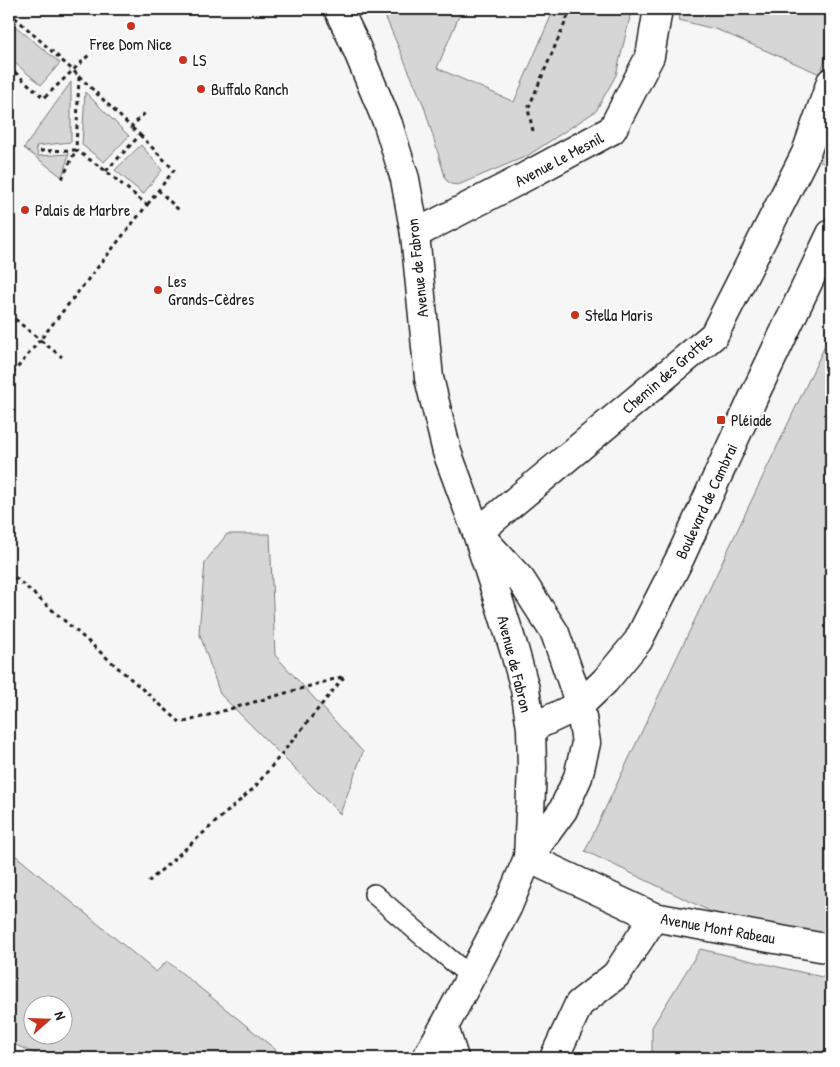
<svg xmlns="http://www.w3.org/2000/svg" width="840" height="1067" font-family="'Patrick Hand',sans-serif">
  <style>
    .green { fill: #d6d6d6; stroke: #797979; fill-rule: evenodd }
    .lines { fill: none; stroke-linecap: round; stroke-linejoin: round }
    .lane-casing { stroke: #1c1c1c; stroke-width: 22 }
    .street-casing { stroke: #1c1c1c; stroke-width: 31 }
    .secondary-casing { stroke: #1c1c1c; stroke-width: 31 }
    .highway-casing { stroke: #1c1c1c; stroke-width: 31 }
    .path { stroke: #1c1c1c; stroke-width: 3; stroke-dasharray: 4 4; stroke-linecap: butt }
    .lane { stroke: #fff; stroke-width: 19 }
    .street { stroke: #fff; stroke-width: 28 }
    .secondary { stroke: #fff; stroke-width: 28 }
    .highway { stroke: #fff; stroke-width: 28 }
    .poi-dot { fill: #c8321e; stroke: #fff; stroke-width: 2 }
    .labels { text-anchor: middle; dominant-baseline: central; stroke-width: 4; stroke-linejoin: round; paint-order: stroke }
    .poi-label { font-size: 16px; fill: #1c1c1c; stroke: #fff; text-anchor: start }
    .street-label { font-size: 16px; fill: #1c1c1c; stroke: #fff }
  </style>
  <rect width="100%" height="100%" fill="#f6f6f6"/>
  <filter id="ink" filterUnits="userSpaceOnUse"><feTurbulence type="fractalNoise" baseFrequency=".02" numOctaves="2"/><feDisplacementMap in="SourceGraphic" scale="10" xChannelSelector="R" yChannelSelector="G"/><feConvolveMatrix kernelMatrix="1 2 1 2 8 2 1 2 1" color-interpolation-filters="sRGB"/></filter>
  <g filter="url(#ink)">
    <path class="green" d="M382,9H462L437,68L514,102L554,9H632L616,75L596,111L527,156L458,185L451,184L446,180L424,106Z
      M681,9H831V42L820,74L718,30L679,20Z
      M9,21L60,63L41,85L9,58Z
      M71,82V142L36,146L38,156L69,154L62,177L24,148Z
      M85,92L129,136L104,162L82,145Z
      M831,122V167L817,160Z
      M141,145L162,170L143,194L115,170Z
      M831,333V930L825,938L720,916L585,851Z
      M227,534H270L275,655L363,752L340,814L220,694L199,632L205,562Z
      M9,850L156,972L167,961L286,1058H45L9,1042ZM32,1004H62V1034H32Z
      M700,949L831,979V1058H652V1027Z"/>
    <g class="lines">
      <defs>
        <path id="lane" d="M374,894L427,940L471,977"/>
        <path id="street" d="M415,234L510,185L612,130L650,56L658,9
          M477,533L714,335L806,153L831,82
          M528,858L654,917L831,949
          M554,1058L579,1004L616,975L654,917"/>
        <path id="secondary" d="M338,9L354,42L388,124L405,179L415,234L429,378L447,452L477,533L514,649L525,689L531,728L532,768L528,858
          M531,728L580,705L605,681L638,641L680,558L755,394L831,234
          M426,1058L444,1027L507,908L528,858L563,810L578,777L586,743L580,705L555,633L521,580L483,539"/>
        <path id="highway" d="M444,1027L454,1058"/>
      </defs>
      <use href="#lane" class="lane-casing"/>
      <use href="#street" class="street-casing"/>
      <use href="#secondary" class="secondary-casing"/>
      <use href="#highway" class="highway-casing"/>
      <path class="path" d="M9,12L79,76L76,150L106,171L147,205L40,340L62,357
        M9,67L44,98L90,54
        M79,76L131,127L147,111
        M533,131L528,109L571,9
        M140,135L174,170L147,205
        M40,151L76,150L61,181
        M106,171L140,135L131,127
        M158,190L180,211
        M9,314L40,340L9,378
        M9,572L181,723L345,676
        M148,882L254,788L344,677"/>
      <use href="#lane" class="lane"/>
      <use href="#street" class="street"/>
      <use href="#secondary" class="secondary"/>
      <use href="#highway" class="highway"/>
    </g>
  </g>
  <g class="poi-dot">
    <circle cx="131" cy="26" r="5"/>
    <circle cx="183" cy="60" r="5"/>
    <circle cx="201" cy="89" r="5"/>
    <circle cx="25" cy="210" r="5"/>
    <circle cx="158" cy="290" r="5"/>
    <circle cx="575" cy="315" r="5"/>
    <rect x="716" y="415" width="10" height="10" rx="2.5"/>
  </g>
  <g class="labels">
    <g class="poi-label">
      <text x="131" y="44" text-anchor="middle">Free Dom Nice</text>
      <text x="193" y="60">LS</text>
      <text x="211" y="89">Buffalo Ranch</text>
      <text x="35" y="210">Palais de Marbre</text>
      <text x="168" y="281">Les<tspan x="168" dy="18">Grands-Cèdres</tspan></text>
      <text x="585" y="315">Stella Maris</text>
      <text x="731" y="420">Pléiade</text>
    </g>
    <g class="street-label">
      <text transform="translate(559 159) rotate(-28)">Avenue Le Mesnil</text>
      <text transform="translate(417 268) rotate(-96)">Avenue de Fabron</text>
      <text transform="translate(667 373) rotate(-41)">Chemin des Grottes</text>
      <text transform="translate(706 501) rotate(-65)">Boulevard de Cambrai</text>
      <text transform="translate(515 664) rotate(76)">Avenue de Fabron</text>
      <text transform="translate(718 928) rotate(10)">Avenue Mont Rabeau</text>
    </g>
  </g>
  <rect width="840" height="1067" fill="none" stroke="#fff" stroke-width="30"/>
  <rect x="15" y="15" width="810" height="1037" fill="none" stroke="#1c1c1c" stroke-width="2" filter="url(#ink)"/>
  <g transform="translate(48 1020) rotate(70)"><circle r="24" fill="#ffffff" stroke="#a4a4a4"/>
  <path d="M0-4L9 19L0 12L-9 19Z" fill="#c8321e"/>
  <text y="-8" font-size="14" font-weight="bold" text-anchor="middle" fill="#1c1c1c">N</text>
  </g>
</svg>
